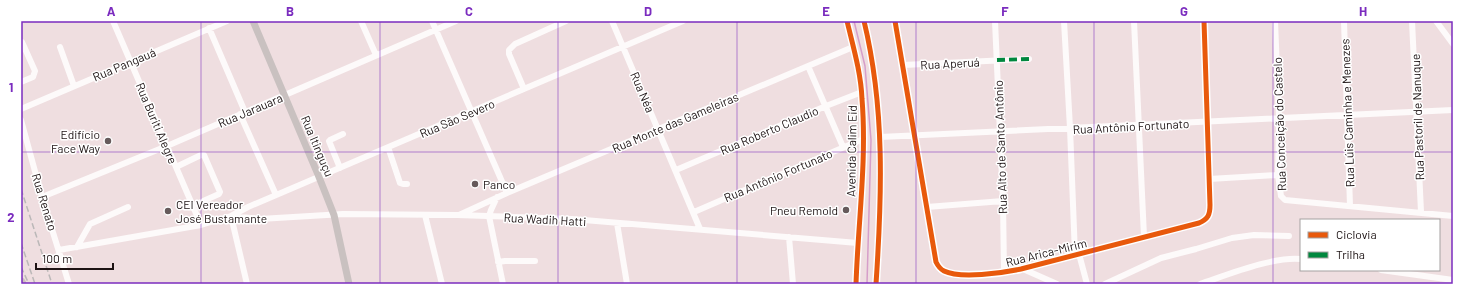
<svg xmlns="http://www.w3.org/2000/svg" width="1474" height="305" font-family="Barlow,sans-serif">
  <style>
    .lines { fill: none; stroke-linecap: round; stroke-linejoin: round }
    .stream { stroke: #d69ec9; stroke-width: 1.5 }
    .minor { stroke: #fdfafa; stroke-width: 6 }
    .major { stroke: #c9c1c0; stroke-width: 7 }
    .highway { stroke: #ccc0be; stroke-width: 9 }
    .rail { stroke: #bbb8b8; stroke-width: 1.5; stroke-dasharray: 6 3; stroke-linecap: butt }
    .quiet { stroke: #00873e; stroke-width: 4; stroke-dasharray: 8 4; stroke-linecap: butt }
    .cycleway-casing { stroke: #fff; stroke-width: 8 }
    .cycleway { stroke: #e8590c; stroke-width: 5 }
    .grid { fill: none; stroke: #7b2cbf; stroke-width: 1; stroke-opacity: 0.55 }
    .poi-dot { fill: #665a5b; stroke: #fff; stroke-width: 1.5 }
    .labels { text-anchor: middle; dominant-baseline: central; stroke-width: 3; stroke-linejoin: round; paint-order: stroke }
    .street-label { font-size: 12px; fill: #1d1314; stroke: #fff }
    .poi-label { font-size: 12px; fill: #1d1314; stroke: #fff; text-anchor: end }
    .neatline { fill: none; stroke: #7b2cbf; stroke-width: 1.5 }
    .grid-label { font-size: 13px; text-anchor: middle; font-weight: bold; fill: #7b2cbf }
  </style>
  <rect width="100%" height="100%" fill="#efdee0"/>
  <g class="lines">
    <path class="stream" d="M854,21L865,66L871,140L867,284"/>
    <path class="minor" d="M113,21L201,225
      M361,21L376,55
      M432,21L507,193
      M612,21L700,229
      M895,21L936,262C938,266 940,269 944,271C960,279 1003,273 1021,269L1199,223C1208,219 1210,215 1210,205L1204,21
      M995,21L1003,201L1004,273
      M1064,21L1070,128L1075,255
      M1134,21L1144,237
      M1275,21L1279,118L1278,175L1281,196L1285,200L1453,216
      M1344,21L1350,206
      M1412,21L1421,212
      M1436,21L1453,44
      M209,28L245,112
      M60,47L74,86
      M903,65L1029,59
      M808,66L843,147
      M21,82L33,77L35,71L22,42
      M524,89L509,54V50L515,44L566,21
      M21,109L227,21
      M240,114L276,195
      M21,120L42,197L69,284
      M880,137L1453,110
      M388,147L400,183L403,184H407
      M176,167L201,155H204L220,192L219,194L192,206
      M340,168L329,141L330,140L343,134
      M676,170L826,106L862,92
      M1209,179L1278,175
      M42,197L167,146L456,21
      M497,197L491,210L489,216L503,284
      M927,207L1003,201
      M694,212L863,139
      M425,215L442,284
      M459,215L507,193L853,47
      M231,216L260,219L343,214L457,215L572,219L858,243
      M231,216L247,284
      M617,223L627,284
      M789,237L793,284
      M77,247L90,224L128,207
      M59,250L201,225L231,216L248,207L683,21
      M1079,254L1087,284
      M498,262L505,261H535
      M1023,269L1057,284
      M1381,270L1453,280
      M1105,284L1161,258L1196,249L1232,238L1254,235L1289,236
      M1200,284C1227,275 1274,256 1301,259"/>
    <path class="major" d="M253,21L319,177L334,215L349,284
      M847,21C853,46 861,73 862,99C867,160 858,223 856,284
      M864,21C885,108 882,195 876,284"/>
    <path class="highway" d="M21,282L22,284"/>
    <path class="rail" d="M21,189L52,284
      M21,243L35,284
      M21,267L29,284"/>
    <path class="quiet" d="M997,60L1029,59"/>
    <defs>
      <path id="cycleway" d="M847,21C853,46 861,73 862,99C867,160 858,223 856,284
        M864,21C885,108 882,195 876,284
        M895,21L936,262C938,266 940,269 944,271C960,279 1003,273 1021,269L1199,223C1208,219 1210,215 1210,205L1204,21"/>
    </defs>
    <use href="#cycleway" class="cycleway-casing"/>
    <use href="#cycleway" class="cycleway"/>
  </g>
  <path class="grid" d="M201,21V284M380,21V284M558,21V284M737,21V284M916,21V284M1094,21V284M1273,21V284M21,152H1453"/>
  <g class="poi-dot">
    <circle cx="108" cy="141" r="4"/>
    <circle cx="475" cy="184" r="4"/>
    <circle cx="846" cy="210" r="4"/>
    <circle cx="168" cy="211" r="4"/>
  </g>
  <g class="labels">
    <g class="street-label">
      <text transform="translate(950 63) rotate(-3)">Rua Aperuá</text>
      <text transform="translate(124 64) rotate(-23)">Rua Pangauá</text>
      <text transform="translate(643 92) rotate(67)">Rua Néa</text>
      <text transform="translate(250 110) rotate(-23)">Rua Jarauara</text>
      <text transform="translate(1347 113) rotate(-92)">Rua Lúis Caminha e Menezes</text>
      <text transform="translate(1417 117) rotate(-92)">Rua Pastoril de Nanuque</text>
      <text transform="translate(457 118) rotate(-23)">Rua São Severo</text>
      <text transform="translate(675 122) rotate(-23)">Rua Monte das Gameleiras</text>
      <text transform="translate(157 123) rotate(67)">Rua Buriti Alegre</text>
      <text transform="translate(1279 124) rotate(-92)">Rua Conceição do Castelo</text>
      <text transform="translate(1131 126) rotate(-3)">Rua Antônio Fortunato</text>
      <text transform="translate(769 130) rotate(-23)">Rua Roberto Claudio</text>
      <text transform="translate(318 146) rotate(67)">Rua Itinguçu</text>
      <text transform="translate(1000 147) rotate(-92)">Rua Alto de Santo Antônio</text>
      <text transform="translate(851 151) rotate(-89)">Avenida Calim Eid</text>
      <text transform="translate(778 175) rotate(-23)">Rua Antônio Fortunato</text>
      <text transform="translate(45 202) rotate(73)">Rua Renato</text>
      <text transform="translate(545 219) rotate(3)">Rua Wadih Hatti</text>
      <text transform="translate(1046 252) rotate(-14)">Rua Arica-Mirim</text>
    </g>
    <g class="poi-label">
      <text x="100" y="134">Edifício<tspan x="100" dy="14">Face Way</tspan></text>
      <text x="483" y="184" text-anchor="start">Panco</text>
      <text x="176" y="204" text-anchor="start">CEI Vereador<tspan x="176" dy="14">José Bustamante</tspan></text>
      <text x="838" y="210">Pneu Remold</text>
    </g>
  </g>
  <rect width="1474" height="305" fill="none" stroke="#ffffff" stroke-width="44"/>
  <rect x="1300" y="219" width="140" height="52" fill="#ffffff" stroke="#a5a1a1"/>
  <rect x="1308" y="232" width="20" height="6" fill="#e8590c" stroke="#a5a1a1"/>
  <text x="1336" y="239" font-size="12" fill="#1d1314">Ciclovia</text>
  <rect x="1308" y="252" width="20" height="6" fill="#00873e" stroke="#a5a1a1"/>
  <text x="1336" y="259" font-size="12" fill="#1d1314">Trilha</text>
  <path d="M36 263v6h77v-6" fill="none" stroke="#1d1314" stroke-width="2"/>
  <text x="42" y="263" font-size="12" fill="#1d1314" stroke="#ffffff" stroke-width="3" paint-order="stroke">100 m</text>
  <rect x="22" y="22" width="1430" height="261" class="neatline"/>
  <g class="grid-label">
    <text x="111" y="16">A</text>
    <text x="290" y="16">B</text>
    <text x="469" y="16">C</text>
    <text x="648" y="16">D</text>
    <text x="826" y="16">E</text>
    <text x="1005" y="16">F</text>
    <text x="1184" y="16">G</text>
    <text x="1363" y="16">H</text>
    <text x="11" y="92">1</text>
    <text x="11" y="222">2</text>
  </g>
</svg>
